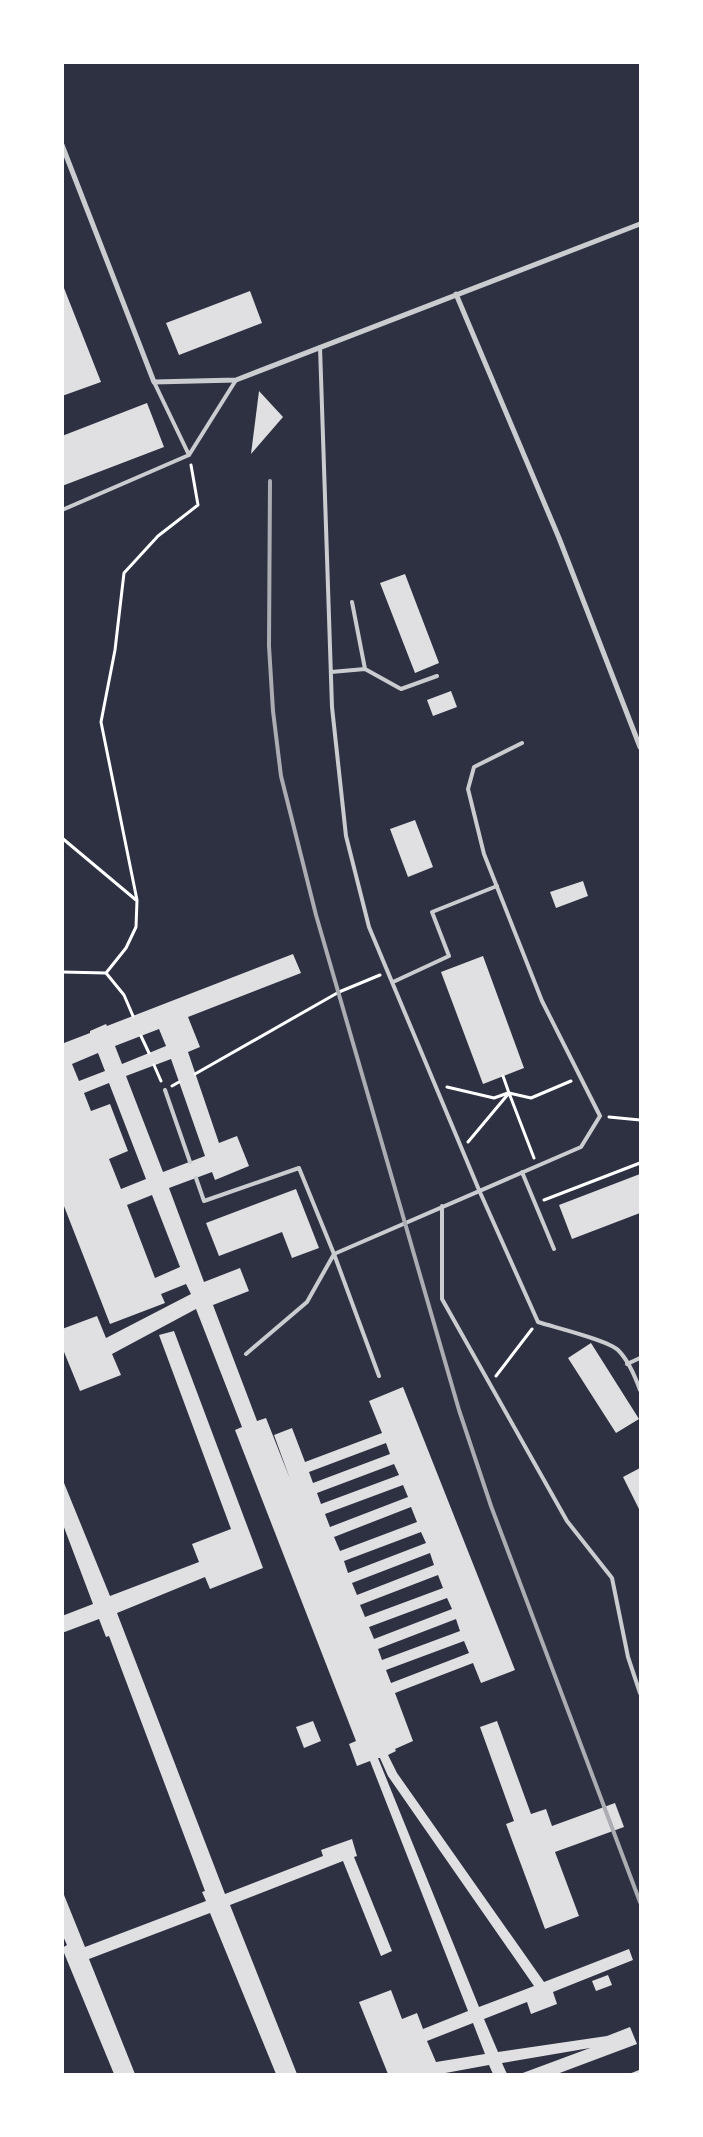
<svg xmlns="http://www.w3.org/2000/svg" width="703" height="2137" font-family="'Roboto Condensed',sans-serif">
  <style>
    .building { fill: #e0e0e3; fill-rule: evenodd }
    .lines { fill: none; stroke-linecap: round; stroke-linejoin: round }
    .path { stroke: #fff; stroke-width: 3 }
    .service { stroke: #caccd0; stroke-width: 4 }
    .minor { stroke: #caccd0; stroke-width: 5 }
    .rail { stroke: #abadb3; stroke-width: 4 }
  </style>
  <rect width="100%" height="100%" fill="#2d3142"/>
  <path class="building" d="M62,283L101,382L62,396Z
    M250,291L262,323L179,355L166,323Z
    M259,391L283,417L251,454Z
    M147,403L164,447L62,486V436Z
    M405,574L439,663L415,673L380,583Z
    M451,691L457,707L433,716L427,700Z
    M415,820L433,867L408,877L390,829Z
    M583,881L588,896L556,908L550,892Z
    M293,954L301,973L188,1017L200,1047L188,1052L219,1143L237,1136L249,1166L215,1180L212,1172L169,1188L204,1282L240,1268L249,1291L213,1305L257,1421L266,1418L290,1479L274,1435L292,1428L305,1462L382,1433L369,1401L403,1387L515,1670L481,1683L473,1663L395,1693L413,1741L395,1749L396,1751L388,1755L397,1773L544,1982L629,1949L633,1960L553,1992L557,2004L531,2014L527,2002L484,2019L498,2052L607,2036L630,2027L637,2044L557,2074H520L590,2048L502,2063L507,2074H493L489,2065L440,2074H388L359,2002L391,1990L402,2019L417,2013L423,2029L468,2011L370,1761L357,1766L349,1744L356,1741L235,1430L242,1427L196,1309L112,1354L121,1375L80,1391L62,1347V1329L97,1316L106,1338L191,1294L186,1284L161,1294L165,1303L110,1324L62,1201V1038L64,1043L90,1033V1031L106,1024L107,1026ZM159,1029L166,1046L122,1064L115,1046ZM98,1053L105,1071L79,1081L72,1064ZM171,1059L205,1156L163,1172L126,1076ZM109,1083L146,1179L121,1189L109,1159L128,1151L110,1104L91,1111L84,1093ZM152,1195L180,1267L155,1278L127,1205ZM386,1443L390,1454L313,1483L309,1472ZM394,1464L399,1475L321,1504L317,1493ZM403,1485L408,1497L330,1527L325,1514ZM411,1507L417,1522L340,1551L334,1537ZM421,1532L426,1543L348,1573L344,1561ZM430,1553L434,1565L357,1595L352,1583ZM438,1575L443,1588L365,1617L360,1605ZM447,1598L452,1609L374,1639L369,1627ZM456,1619L460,1631L382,1660L378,1649ZM464,1641L469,1653L391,1683L386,1670ZM378,1758H380L388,1776L534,1986L479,2007ZM473,2023L485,2054L436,2062L427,2041Z
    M483,956L524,1068L483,1084L441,972Z
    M640,1174V1213L572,1239L559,1205Z
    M296,1189L319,1248L292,1258L282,1232L219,1256L206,1223Z
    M174,1331L263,1568L210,1589L205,1577L117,1613L225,1894L323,1856L321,1850L352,1839L357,1856L354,1857L392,1951L381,1956L343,1861L230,1905L297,2074H276L210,1913L89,1959L135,2074H114L62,1948L67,1945L62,1934V1890L85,1947L206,1901L202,1892L205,1891L109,1636L106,1637L99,1619L62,1633V1616L93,1604L62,1522V1478L110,1596L199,1562L192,1544L231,1529L159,1335Z
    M591,1343L639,1419L616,1433L568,1358Z
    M640,1468V1511L623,1477Z
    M313,1721L321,1741L304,1748L296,1727Z
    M497,1721L531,1814L546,1809L552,1826L615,1803L624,1827L555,1852L579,1916L545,1929L506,1824L514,1821L480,1727Z
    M608,1975L612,1985L596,1991L592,1981Z
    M639,2070L640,2074H629Z"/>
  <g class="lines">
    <path class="path" d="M62,838L136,900
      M62,972L106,973L124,995L133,1016
      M106,973L126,948L136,927L137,900L101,722L115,650L124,573L158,536L198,505L191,465
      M141,1036L149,1053
      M154,1065L161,1081
      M195,1074L339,992L380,975
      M172,1086L179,1082
      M447,1087L494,1098L508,1093
      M609,1117L640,1120
      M468,1142L509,1093L503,1076
      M534,1158L509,1093L531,1098L571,1081
      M544,1200L640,1163
      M496,1376L532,1329"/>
    <path class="service" d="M320,347L332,707L346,836L369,927L479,1190L538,1322C553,1327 608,1340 618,1350C628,1360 635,1376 640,1390
      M154,382L189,455
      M62,510L189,455L236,380
      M352,602L365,669
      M331,672L365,669L401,689L437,676
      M393,982L449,956L432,912L497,886
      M165,1090L190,1162
      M522,1172L554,1249
      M196,1178L204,1201L299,1168L334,1254L379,1376
      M442,1206V1299L567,1521L612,1578L628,1657L640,1693
      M246,1354L307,1302L334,1254L581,1147L600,1116L542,1001L484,854L468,789L474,767L522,743
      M627,1364L640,1358"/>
    <path class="minor" d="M62,145L154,382L236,380L640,224
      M456,294L559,538L640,747"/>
    <path class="rail" d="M270,481L269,646L273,711L281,776L316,915L459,1410L491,1506L640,1902"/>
  </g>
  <rect width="703" height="2137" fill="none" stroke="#ffffff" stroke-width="128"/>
</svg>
